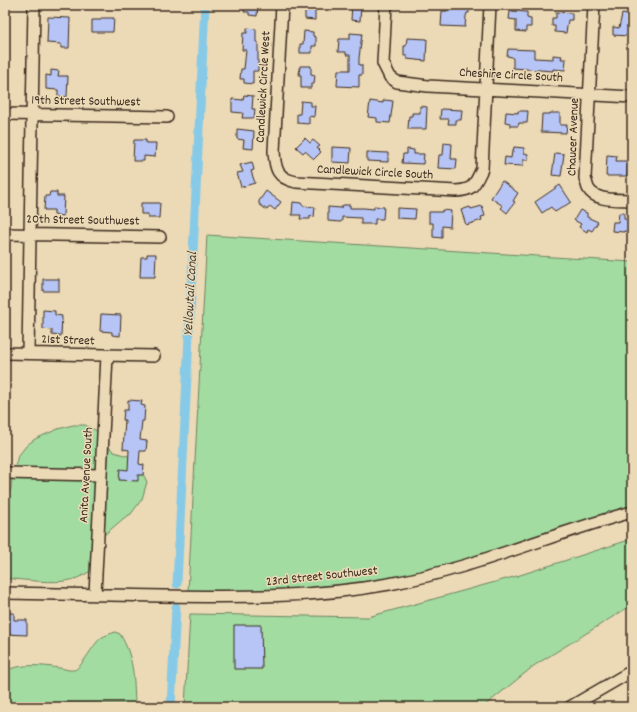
<svg xmlns="http://www.w3.org/2000/svg" width="637" height="712" font-family="Dekko,sans-serif">
  <style>
    .green { fill: #a2dca1; stroke: #6e8360 }
    .lines { fill: none; stroke-linecap: round; stroke-linejoin: round }
    .canal { stroke: #86cae7; stroke-width: 9 }
    .building { fill: #b7c5f6; stroke: #3b2a1e }
    .minor-casing { stroke: #3b2a1e; stroke-width: 14 }
    .minor { stroke: #ecdab7; stroke-width: 11 }
    .labels { text-anchor: middle; dominant-baseline: central; stroke-width: 3; stroke-linejoin: round; paint-order: stroke }
    .street-label { font-size: 13px; fill: #3b2a1e; stroke: #ecdab7 }
    .water-label { font-size: 14px; font-style: italic; fill: #46423c; stroke: #ecdab7 }
  </style>
  <rect width="100%" height="100%" fill="#ecdab7"/>
  <filter id="ink" filterUnits="userSpaceOnUse"><feTurbulence type="fractalNoise" baseFrequency=".025" numOctaves="2"/><feDisplacementMap in="SourceGraphic" scale="8" xChannelSelector="R" yChannelSelector="G"/><feConvolveMatrix kernelMatrix="1 2 1 2 8 2 1 2 1" color-interpolation-filters="sRGB"/></filter>
  <g filter="url(#ink)">
    <path class="green" d="M207,235L632,262V507L562,527L495,552L435,569L356,585L300,591L188,592Z
      M73,425H85L99,432L105,443L114,452L131,457L136,460L147,482L142,499L131,514L124,518L103,536L94,569C87,573 80,578 71,580C55,584 23,580 5,578V503L11,488L12,477L18,456L27,445L35,439L58,429Z
      M632,539V605L535,665L483,707H185L190,614L368,617L517,576Z
      M115,632L120,634C134,657 134,678 135,704L5,702V669L7,670C22,664 42,665 59,668C63,668 69,671 74,670C81,669 93,644 101,638C105,635 111,634 115,632Z"/>
    <g class="lines">
      <path class="canal" d="M177,584L205,5
        M171,707L176,607"/>
    </g>
    <path class="building" d="M245,5H258L257,16L249,15V12H244Z
      M305,5H315V20L305,19Z
      M352,5H361L360,21L351,20Z
      M450,5L469,6V13H467L466,16L465,27L441,26L442,11H450Z
      M510,11L527,12V18L531,19V27H526V32L516,31V20L509,19Z
      M556,12L572,13V20H568L566,33L555,32V26H552V18H556Z
      M622,14L631,15L632,30H630L629,36L613,35V27L619,28Z
      M48,17L70,18L69,48H61V44L47,43Z
      M101,18H114L113,32H92V20H101Z
      M247,28L256,29V42H258V71H253V84L244,83V79H240L241,69H244L246,50H242L243,33H247Z
      M304,31L313,32V36L316,37V46H312V53H300V44H303Z
      M350,33L362,34L359,58V65H362V75H359V87L337,86L338,70H350V55H346V52H338L339,39H350Z
      M407,38L427,39L426,61L407,59V56H404V46H406Z
      M508,49L534,50V58L553,59V55L562,56L561,59H566L565,70L553,69V71L513,68V59L512,57L507,56Z
      M300,66H311V74L315,75L314,84H311V88H301V75H299Z
      M51,70L59,71L58,76H68L67,97L58,96V90L46,89V75L51,76Z
      M244,95L253,96L252,109H255L254,118H242L243,113L232,112V99L243,100Z
      M301,101L311,102V106H315L314,117L309,116V124L297,123V114H300Z
      M370,101L383,103V101L385,100L393,101L390,123L377,122V118L368,117Z
      M420,106L427,107L426,129H408L409,116H412V113H420Z
      M441,109L462,110L461,120H456V124H448L449,119H440Z
      M518,111H528L527,123H519L518,126H510V123L505,122L506,112L518,113Z
      M550,113H560V125H567L566,133L541,132L542,114H550Z
      M237,129L254,131L253,149L243,148L244,140L237,139Z
      M305,138L310,143L313,140L320,146L317,148L321,152L314,159L305,151L303,153L296,147Z
      M134,140H146V143H156L155,157L144,156V161H133Z
      M444,143L452,144L451,159H457L456,169L438,168L439,155H443Z
      M332,147L351,148L350,163L332,162Z
      M514,147L524,148V153L528,154V160H523V166L504,165L505,157L511,158L512,151L513,152Z
      M407,149L414,150V154H424L423,164L402,163L403,154H407Z
      M367,152L388,153V162L367,161Z
      M555,153L564,154L561,176L552,175Z
      M607,155L617,156L616,161H628L627,176H606Z
      M252,162L254,170L251,171L255,183L241,187L237,173L243,172L240,165Z
      M502,181L518,193L513,201L515,202L507,213L501,208L503,206L491,198Z
      M560,185L571,202L555,212L551,207L542,213L535,202Z
      M266,191L281,202L275,210L270,206L267,210L259,204V201Z
      M50,192H57V196H64L63,216L54,215V210H44L45,196H49Z
      M293,202L301,203L303,206L315,207L314,217L310,216V219H300L301,215H292Z
      M141,203H160L159,218H148V214H141Z
      M343,205H350V208H364L374,209V206L384,207L383,219H375V224H361V218L342,217V221L340,222L328,221V207L341,208Z
      M482,206L485,216L481,217L482,220L466,225L461,210L470,207L471,209Z
      M397,208L416,209L415,219L397,218Z
      M442,210L451,211L450,227L442,226V238L433,237V223H429V212H442Z
      M580,210L587,213V217L598,222L592,231L588,229L587,232L579,227L581,224L574,220Z
      M619,213H624V219L632,220V232L624,231V232L612,231L613,222H618Z
      M147,254H156L155,277H140L141,257H147Z
      M43,279H59V291H43Z
      M43,310L55,311V315L62,316L61,336L52,335V330L43,329Z
      M101,314L121,315L120,336L112,335V332L100,331Z
      M128,400L142,401L141,405L145,406L144,421H142L140,440L147,441L146,451H140L139,464L144,465L143,475H138V481L119,480L120,469L128,470L129,450L123,449L125,420H123L124,410H128Z
      M5,613H14V620H27V635L5,634Z
      M234,625H261L262,669H234Z"/>
    <g class="lines">
      <defs>
        <path id="minor" d="M282,5L274,151C275,169 277,178 296,182L456,191C474,190 474,185 482,169L490,5
          M386,5L383,63L390,77L397,82L428,86L632,97
          M594,5L585,178C586,181 587,185 588,188C595,202 618,199 632,200
          M5,114L167,117
          M5,234L160,237
          M5,353L154,356
          M28,353L34,5
          M5,473L100,475
          M5,593C57,594 110,595 162,596C240,597 312,598 389,584C473,569 550,534 632,512
          M95,594L107,356
          M570,707L632,671"/>
      </defs>
      <use href="#minor" class="minor-casing"/>
      <use href="#minor" class="minor"/>
    </g>
  </g>
  <g class="labels">
    <g class="street-label">
      <text transform="translate(511 76) rotate(3)">Cheshire Circle South</text>
      <text transform="translate(264 87) rotate(-87)">Candlewick Circle West</text>
      <text transform="translate(86 102) rotate(1)">19th Street Southwest</text>
      <text transform="translate(574 137) rotate(-88)">Chaucer Avenue</text>
      <text transform="translate(375 173) rotate(3)">Candlewick Circle South</text>
      <text transform="translate(83 221) rotate(1)">20th Street Southwest</text>
      <text transform="translate(68 341) rotate(2)">21st Street</text>
      <text transform="translate(87 475) rotate(-87)">Anita Avenue South</text>
      <text transform="translate(322 577) rotate(-6)">23rd Street Southwest</text>
    </g>
    <g class="water-label">
      <text transform="translate(191 294) rotate(-87)">Yellowtail Canal</text>
    </g>
  </g>
  <rect width="637" height="712" fill="none" stroke="#ecdab7" stroke-width="20"/>
  <rect x="10" y="10" width="617" height="692" fill="none" stroke="#3b2a1e" stroke-width="1.5" filter="url(#ink)"/>
</svg>
